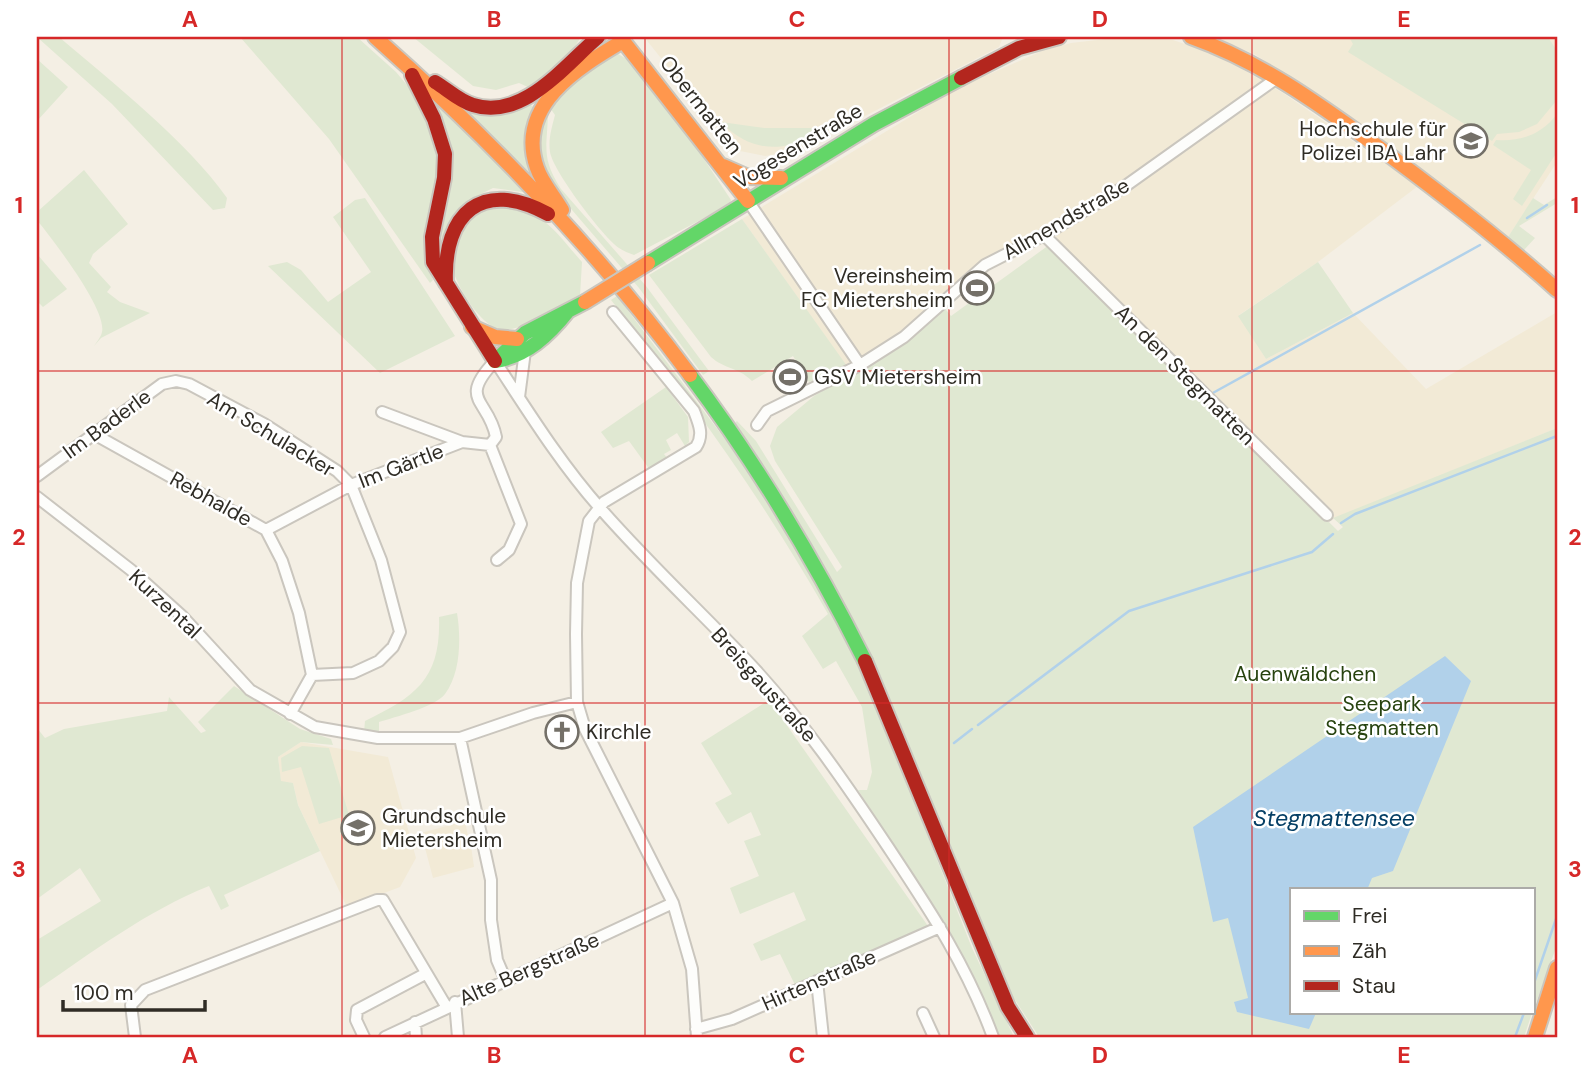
<svg xmlns="http://www.w3.org/2000/svg" width="1594" height="1074" font-family="'DM Sans',sans-serif">
  <style>
    .built { fill: #f2ead6 }
    .green { fill: #e0e8d2 }
    .water { fill: #b1d1ea }
    .lines { fill: none; stroke-linecap: round; stroke-linejoin: round }
    .stream { stroke: #b1d1ea; stroke-width: 2.5 }
    .street-casing { stroke: #cac6be; stroke-width: 14 }
    .fast-casing { stroke: #cac6be; stroke-width: 18 }
    .slow-casing { stroke: #cac6be; stroke-width: 18 }
    .jam-casing { stroke: #cac6be; stroke-width: 18 }
    .street { stroke: #fdfdfb; stroke-width: 10 }
    .fast { stroke: #63d668; stroke-width: 14 }
    .slow { stroke: #ff974d; stroke-width: 14 }
    .jam { stroke: #b3261e; stroke-width: 14 }
    .slow-bridge-casing { stroke: #cac6be; stroke-width: 18; stroke-linecap: butt }
    .slow-bridge { stroke: #ff974d; stroke-width: 14 }
    .grid { fill: none; stroke: #d62828; stroke-width: 2; stroke-opacity: 0.55 }
    .labels { text-anchor: middle; dominant-baseline: central; stroke-width: 5; stroke-linejoin: round; paint-order: stroke }
    .street-label { font-size: 21px; fill: #2f2c25; stroke: #fff }
    .poi-label { font-size: 21px; fill: #2f2c25; stroke: #fff; text-anchor: start }
    .park-label { font-size: 21px; fill: #27430f; stroke: #fff }
    .water-label { font-size: 23px; font-style: italic; fill: #053f65; stroke: #fff }
    .neatline { fill: none; stroke: #d62828; stroke-width: 2.5 }
    .grid-label { font-size: 23px; text-anchor: middle; font-weight: bold; fill: #d62828 }
  </style>
  <rect width="100%" height="100%" fill="#f4efe4"/>
  <path class="built" d="M644,37H1003L999,47L799,150L765,156L735,150Z
    M1123,37L1173,40L1208,52L1242,69L1283,93L1418,186L1318,262L1239,315L1266,359L1353,313L1426,389L1557,312V428L1329,521L1222,420L1043,239L986,270L951,298L914,335L852,374L742,219L956,89L1042,51L1071,43Z
    M1215,37H1557V162L1508,237L1357,121L1256,55Z
    M301,742L388,757L416,858L400,887L347,907L298,805L293,783L281,782L278,757Z
    M465,821L468,836L474,835L477,844L471,846L474,867L433,878L421,833Z"/>
  <path class="green" d="M37,37H59C113,83 187,141 227,198L225,208L213,210L112,104Z
    M240,37H357L396,72L423,104L439,150L426,260L433,280L430,283L329,139Z
    M413,37H581L572,51L530,88L519,83L496,90L473,86Z
    M1349,37H1548L1557,51V100L1537,124L1519,132L1497,134L1492,141L1348,52L1353,44Z
    M615,52L628,60L692,141L731,200L729,205L634,255C629,253 623,251 619,248C603,237 553,171 550,152C548,139 552,127 555,115L548,105L560,90Z
    M37,59L68,87L37,121Z
    M435,98L529,193L493,188L475,197L459,209L434,252L444,198L432,100Z
    M527,101L534,108L532,175L467,111Z
    M854,111L857,114C811,141 765,168 721,122L764,128H823Z
    M544,113L548,114C547,148 541,158 561,189L646,286L709,371L703,375L639,288L554,189L539,154Z
    M1557,114V152L1522,206L1513,199L1531,170L1493,145L1496,140C1521,142 1542,134 1557,114Z
    M84,170L128,224L93,254L89,263L111,287L107,292L120,302L150,313L101,338L94,346C96,343 101,337 102,332C107,309 52,239 37,220V212Z
    M1557,197V203L1519,226L1535,238L1524,250L1508,237L1533,198L1544,205Z
    M365,198L455,336L380,373L268,266L287,262L301,270L328,302L371,272L333,217L355,200Z
    M495,204C541,207 554,230 582,262L580,296C558,308 531,327 505,330C481,332 446,272 450,250C453,238 466,223 472,212Z
    M742,219L847,366L809,382L793,356L752,381C738,367 724,369 711,357L649,275Z
    M1049,245L1338,531L1343,527L1333,518L1557,428V945L1533,1011V890H1291V1013H1532L1524,1037H1039L1008,989L879,676L849,614L813,549L735,423L737,421L756,441L837,572L842,567L775,461L770,446L777,427L814,396L914,335L943,306L951,316Z
    M37,254L67,289L43,307L37,301Z
    M1318,262L1353,313L1266,359L1238,316Z
    M617,296L752,475L832,612L875,703L972,948L1014,1037H997C963,948 910,870 858,790H867L872,772L862,707L836,661L823,669L802,636L828,614C765,503 691,399 611,300Z
    M666,387L688,417L689,442L685,446L677,433L666,440L671,450L664,454L668,459L650,470L629,441L613,448L601,432Z
    M457,613C461,637 461,673 445,694C435,707 395,717 379,722V734L364,732L365,721C417,696 441,678 439,617Z
    M234,686L300,729L331,739L333,745L301,742L278,757L281,781L293,783L298,805L320,851L224,895L229,906L221,910L209,886C147,911 92,952 37,990V940L101,901L80,868L37,899V728L45,738L64,729L167,711L169,697L201,733L206,731L198,722Z
    M769,700L928,926L795,985L780,954L761,961L753,944L806,920L794,892L740,914L730,888L759,876L744,841L761,835L751,812L728,824L715,803L732,794L701,743Z
    M549 732a14 14 0 1 1 28 0a14 14 0 1 1-28 0Z
    M302,746L329,748L349,815L319,824L301,767L282,772L281,758Z"/>
  <path class="water" d="M1445,656L1471,681L1393,871L1372,878L1367,890H1291V1013H1316L1309,1029L1237,1012L1234,1002L1248,998L1228,918L1213,922L1193,827Z"/>
  <g class="lines">
    <path class="stream" d="M1527,218L1547,205
      M1211,394L1480,245
      M1341,523L1355,514L1557,436
      M978,725L1129,611L1312,552L1333,534
      M954,743L972,729
      M1533,986L1557,916
      M1515,1037L1524,1013"/>
    <defs>
      <path id="street" d="M748,201L860,365
        M1044,235L1327,515
        M613,312L694,411C699,424 704,435 696,447L604,502L589,521L577,583L576,634L577,702L585,729L673,903L692,969L697,1037
        M519,397L525,351
        M382,412L462,442L490,445L496,437C489,399 457,401 495,361C528,411 560,463 600,508C648,563 701,612 751,665C803,721 846,784 888,847C931,912 966,964 993,1037
        M757,425L767,411L860,365L904,337L985,265L1044,235L1124,187L1277,78
        M92,433L266,530L282,561L299,613L312,675L290,714
        M490,445L521,524L509,550L497,560
        M37,476L162,384L176,381L189,384L264,424L337,471L351,485L381,560L400,632L393,647L379,661L353,673L312,675
        M37,497L131,570L182,616L250,690L315,727L378,738H460L533,713L577,702
        M266,530L351,485L462,442
        M460,738L491,880V920L497,960L506,981
        M817,981L823,1037
        M455,1002L458,1037
        M923,1013L934,1037
        M415,1022L416,1037
        M696,1029L732,1019L940,927
        M135,1037L131,1005L145,990L377,900H383L446,1006
        M364,1037L356,1020L357,1010L425,974
        M385,1037L673,903"/>
      <path id="fast" d="M648,263L874,124L961,78
        M495,361L525,333L585,302
        M495,361C527,356 549,335 568,311
        M690,375C757,464 815,561 865,661"/>
      <path id="slow" d="M375,37C491,140 597,250 690,375
        M620,37L748,201
        M1191,37C1259,61 1316,102 1374,144C1437,190 1499,238 1557,290
        M723,166L748,177L781,178
        M562,210C554,196 542,183 537,168C515,106 577,68 623,41
        M472,327L495,337L517,339
        M1535,1037L1557,968"/>
      <path id="jam" d="M412,75L434,119L445,154L444,178L432,237L433,262L495,361
        M961,78L1019,48L1059,37
        M435,82C447,89 459,101 473,105C523,121 565,65 598,37
        M446,283C443,213 482,178 548,214
        M865,661L1008,1007L1027,1037"/>
    </defs>
    <use href="#street" class="street-casing"/>
    <use href="#fast" class="fast-casing"/>
    <use href="#slow" class="slow-casing"/>
    <use href="#jam" class="jam-casing"/>
    <use href="#street" class="street"/>
    <use href="#fast" class="fast"/>
    <use href="#slow" class="slow"/>
    <use href="#jam" class="jam"/>
    <defs>
      <path id="slow-bridge" d="M585,302L648,263"/>
    </defs>
    <use href="#slow-bridge" class="slow-bridge-casing"/>
    <use href="#slow-bridge" class="slow-bridge"/>
  </g>
  <path class="grid" d="M342,37V1037M645,37V1037M949,37V1037M1252,37V1037M37,371H1557M37,703H1557"/>
  <defs>
    <symbol id="university-ring" viewBox="-11 -11 22 22"><circle r="9.5" fill="#fff" stroke="#747068" stroke-width="1.5"/><path d="M0-5L7-2L0 1L-7-2ZM-4 1L0 2.5L4 1V4Q0 6-4 4Z" fill="#747068"/></symbol>
    <symbol id="stadium-ring" viewBox="-11 -11 22 22"><circle r="9.5" fill="#fff" stroke="#747068" stroke-width="1.5"/><path d="M0-5a6.5 5 0 1 0 0 10a6.5 5 0 1 0 0-10ZM-3.5-1.8h7v3.6h-7Z" fill="#747068"/></symbol>
    <symbol id="church-ring" viewBox="-11 -11 22 22"><circle r="9.5" fill="#fff" stroke="#747068" stroke-width="1.5"/><path d="M-1.2-6h2.4v3.5h3.3v2.4h-3.3V6h-2.4V-.1h-3.3v-2.4h3.3Z" fill="#747068"/></symbol>
    <symbol id="school-ring" viewBox="-11 -11 22 22"><circle r="9.5" fill="#fff" stroke="#747068" stroke-width="1.5"/><path d="M0-5L7-2L0 1L-7-2ZM-4 1L0 2.5L4 1V4Q0 6-4 4Z" fill="#747068"/></symbol>
  </defs>
  <g fill-rule="evenodd">
    <use href="#university-ring" x="1452" y="122" width="38" height="38"/>
    <use href="#stadium-ring" x="958" y="269" width="38" height="38"/>
    <use href="#stadium-ring" x="771" y="358" width="38" height="38"/>
    <use href="#church-ring" x="543" y="713" width="38" height="38"/>
    <use href="#school-ring" x="339" y="809" width="38" height="38"/>
  </g>
  <g class="labels">
    <g class="street-label">
      <text transform="translate(701 105) rotate(52)">Obermatten</text>
      <text transform="translate(798 146) rotate(-31)">Vogesenstraße</text>
      <text transform="translate(1066 219) rotate(-30)">Allmendstraße</text>
      <text transform="translate(1185 375) rotate(45)">An den Stegmatten</text>
      <text transform="translate(107 424) rotate(-36)">Im Baderle</text>
      <text transform="translate(271 434) rotate(31)">Am Schulacker</text>
      <text transform="translate(401 466) rotate(-21)">Im Gärtle</text>
      <text transform="translate(211 499) rotate(29)">Rebhalde</text>
      <text transform="translate(165 604) rotate(43)">Kurzental</text>
      <text transform="translate(764 685) rotate(48)">Breisgaustraße</text>
      <text transform="translate(529 969) rotate(-24)">Alte Bergstraße</text>
      <text transform="translate(819 980) rotate(-24)">Hirtenstraße</text>
    </g>
    <g class="poi-label">
      <text x="1446" y="129" text-anchor="end">Hochschule für<tspan x="1446" dy="24">Polizei IBA Lahr</tspan></text>
      <text x="953" y="276" text-anchor="end">Vereinsheim<tspan x="953" dy="24">FC Mietersheim</tspan></text>
      <text x="814" y="377">GSV Mietersheim</text>
      <text x="586" y="732">Kirchle</text>
      <text x="382" y="816">Grundschule<tspan x="382" dy="24">Mietersheim</tspan></text>
    </g>
    <g class="park-label">
      <text x="1305" y="674">Auenwäldchen</text>
      <text x="1382" y="704">Seepark<tspan x="1382" dy="24">Stegmatten</tspan></text>
    </g>
    <g class="water-label">
      <text x="1334" y="818">Stegmattensee</text>
    </g>
  </g>
  <rect width="1594" height="1074" fill="none" stroke="#ffffff" stroke-width="77"/>
  <rect x="1290" y="888" width="245" height="126" fill="#ffffff" stroke="#acaba8" stroke-width="2"/>
  <rect x="1304" y="911" width="35" height="10" fill="#63d668" stroke="#acaba8" stroke-width="2"/>
  <text x="1352" y="923" font-size="21" fill="#2f2c25">Frei</text>
  <rect x="1304" y="946" width="35" height="10" fill="#ff974d" stroke="#acaba8" stroke-width="2"/>
  <text x="1352" y="958" font-size="21" fill="#2f2c25">Zäh</text>
  <rect x="1304" y="981" width="35" height="10" fill="#b3261e" stroke="#acaba8" stroke-width="2"/>
  <text x="1352" y="993" font-size="21" fill="#2f2c25">Stau</text>
  <path d="M63 1000v10h142v-10" fill="none" stroke="#2f2c25" stroke-width="3.5"/>
  <text x="74" y="1000" font-size="21" fill="#2f2c25" stroke="#ffffff" stroke-width="5" paint-order="stroke">100 m</text>
  <rect x="38" y="38" width="1518" height="998" class="neatline"/>
  <g class="grid-label">
    <text x="190" y="27">A</text>
    <text x="494" y="27">B</text>
    <text x="797" y="27">C</text>
    <text x="1100" y="27">D</text>
    <text x="1404" y="27">E</text>
    <text x="19" y="213">1</text>
    <text x="1575" y="213">1</text>
    <text x="19" y="545">2</text>
    <text x="1575" y="545">2</text>
    <text x="19" y="877">3</text>
    <text x="1575" y="877">3</text>
    <text x="190" y="1063">A</text>
    <text x="494" y="1063">B</text>
    <text x="797" y="1063">C</text>
    <text x="1100" y="1063">D</text>
    <text x="1404" y="1063">E</text>
  </g>
</svg>
